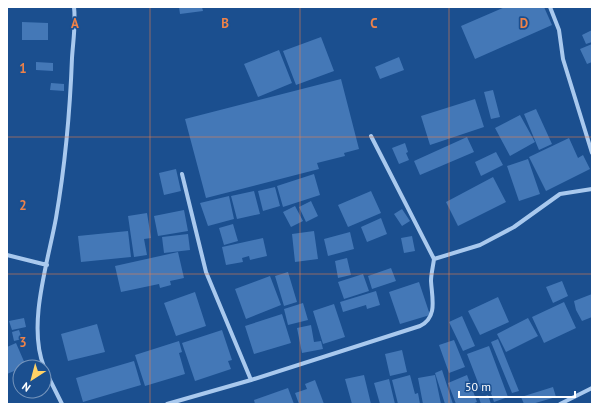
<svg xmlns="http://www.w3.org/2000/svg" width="599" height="411" font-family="'PT Sans',sans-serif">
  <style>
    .building { fill: #4478b7 }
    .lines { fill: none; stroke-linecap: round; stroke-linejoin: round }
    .minor { stroke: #a9c9ee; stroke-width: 4 }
    .grid { fill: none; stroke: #ee8249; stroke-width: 1; stroke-opacity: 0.55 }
    .grid-label { font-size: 13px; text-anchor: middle; font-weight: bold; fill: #ee8249; stroke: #1b4f8f; stroke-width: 3.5; stroke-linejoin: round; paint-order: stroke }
  </style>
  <rect width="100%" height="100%" fill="#1b4f8f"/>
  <path class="building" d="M179,7H202L203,11L180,14Z
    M505,7H544L552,25L475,59L461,26Z
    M22,22L48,23V40H22Z
    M592,30V42L586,44L582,35Z
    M321,37L334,71L296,85L283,51Z
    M592,44V62L587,64L580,49Z
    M279,50L292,83L258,97L244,64Z
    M399,57L404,70L380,79L375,67Z
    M36,62L53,63V71L36,70Z
    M341,79L359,149L344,153L345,156L317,163L319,169L206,198L185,119Z
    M51,83L64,84V91L50,90Z
    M493,90L500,117L491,119L484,92Z
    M475,99L484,127L430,145L421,116Z
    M536,109L552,144L539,150L524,114Z
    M520,115L535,142L510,156L495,128Z
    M467,137L474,152L420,175L414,161Z
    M569,138L578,158L583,155L590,169L546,191L529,157Z
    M405,143L408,152L406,153L409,160L399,164L392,148Z
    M496,152L503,165L481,176L475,162Z
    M528,159L540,194L519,201L507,166Z
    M176,169L181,191L164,195L159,173Z
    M314,174L320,195L283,207L277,186Z
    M493,177L506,202L458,226L446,202Z
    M275,187L280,206L263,211L258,191Z
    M254,191L260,214L237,219L231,196Z
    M371,191L381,213L348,227L338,205Z
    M229,196L234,219L208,226L200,203Z
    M311,201L318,216L306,222L299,207Z
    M295,206L303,221L291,227L283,212Z
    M402,209L410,221L402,226L394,214Z
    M184,210L188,231L158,236L154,216Z
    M147,213L151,238L144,239L147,255L134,257L128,216Z
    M381,218L387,234L367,242L361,227Z
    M233,224L238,241L224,245L219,228Z
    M128,231L131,257L81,262L78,236Z
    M314,231L318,259L295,262L292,234Z
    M350,232L354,249L328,256L324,239Z
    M188,234L190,250L164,253L162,237Z
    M412,236L415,251L404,253L401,238Z
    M263,238L267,256L250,260L249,256L242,258L243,262L226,265L222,247Z
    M178,252L184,278L170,281L171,285L160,288L159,284L121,292L115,266Z
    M347,258L351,275L338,278L335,261Z
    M391,268L396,281L372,289L368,276Z
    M288,272L297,302L284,306L275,276Z
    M363,274L369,291L344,299L338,282Z
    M270,276L281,305L246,319L235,289Z
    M562,281L568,296L553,303L546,287Z
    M419,282L430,315L400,324L389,292Z
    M376,291L380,305L367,309L366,305L343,312L340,302Z
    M195,292L206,326L176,336L164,303Z
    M592,294V317L582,321L576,310L574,301Z
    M498,297L509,322L480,335L468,311Z
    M564,302L576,328L544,343L532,317Z
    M303,303L308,320L288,325L284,309Z
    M334,304L345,337L323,344L313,311Z
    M282,314L291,343L254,354L245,326Z
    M462,316L475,346L463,351L449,322Z
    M24,318L26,327L12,330L9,321Z
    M528,318L538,336L506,352L497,334Z
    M97,324L105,352L68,361L61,334Z
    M311,325L314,342L321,341L323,349L302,353L297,328Z
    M19,330L22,339L14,341L12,332Z
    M222,330L232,360L228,361L231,369L195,381L182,343Z
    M498,339L519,391L512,393L491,342Z
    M454,340L465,367L449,373L439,345Z
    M179,341L182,352L179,353L185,374L145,386L135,355Z
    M16,343L26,366L7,374V347Z
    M489,346L508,397L494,402L490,390L482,393L467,354Z
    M402,350L407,372L390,376L385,354Z
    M134,361L141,385L83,402L76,378Z
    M442,370L453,404H445L435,373Z
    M364,375L371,404H352L345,379Z
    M410,375L415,394L418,393L420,404H398L392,380Z
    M435,375L441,404H423L418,378Z
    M467,375L477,402L472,404H456L448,383Z
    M389,379L395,404H380L374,383Z
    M315,380L324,404H299L295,393L307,389L305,384Z
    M553,387L556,397L532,404H524L521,397Z
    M288,388L294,404H255L254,400Z
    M488,395L491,404H481L479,398Z"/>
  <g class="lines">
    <path class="minor" d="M550,7L559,30L563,59L592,153
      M182,174L206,272L251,380
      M7,255L47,265
      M434,259L480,245L514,227L560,194L592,189
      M44,367C27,325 48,262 56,218C65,166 70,111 72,58C73,42 76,24 74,7
      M44,368L62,404
      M167,404L251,380L420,326C438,317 432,298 431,281C431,274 433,267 434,259L371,136
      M560,404L592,388"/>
  </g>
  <path class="grid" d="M150,7V404M300,7V404M449,7V404M7,137H592M7,274H592"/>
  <g class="grid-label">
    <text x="75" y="28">A</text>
    <text x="225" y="28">B</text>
    <text x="374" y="28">C</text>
    <text x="524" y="28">D</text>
    <text x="23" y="73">1</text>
    <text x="23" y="210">2</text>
    <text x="23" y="347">3</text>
  </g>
  <rect width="599" height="411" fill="none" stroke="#ffffff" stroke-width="16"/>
  <g transform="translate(32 379) rotate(216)"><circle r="19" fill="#1b4f8f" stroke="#7695bc"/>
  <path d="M0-3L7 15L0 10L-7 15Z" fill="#ffd166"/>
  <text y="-6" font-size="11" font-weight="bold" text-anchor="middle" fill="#ffffff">N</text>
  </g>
  <path d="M459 391v6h116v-6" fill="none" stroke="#ffffff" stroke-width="2"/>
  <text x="465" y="391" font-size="12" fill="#ffffff" stroke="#1b4f8f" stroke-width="3" paint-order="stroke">50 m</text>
</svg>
